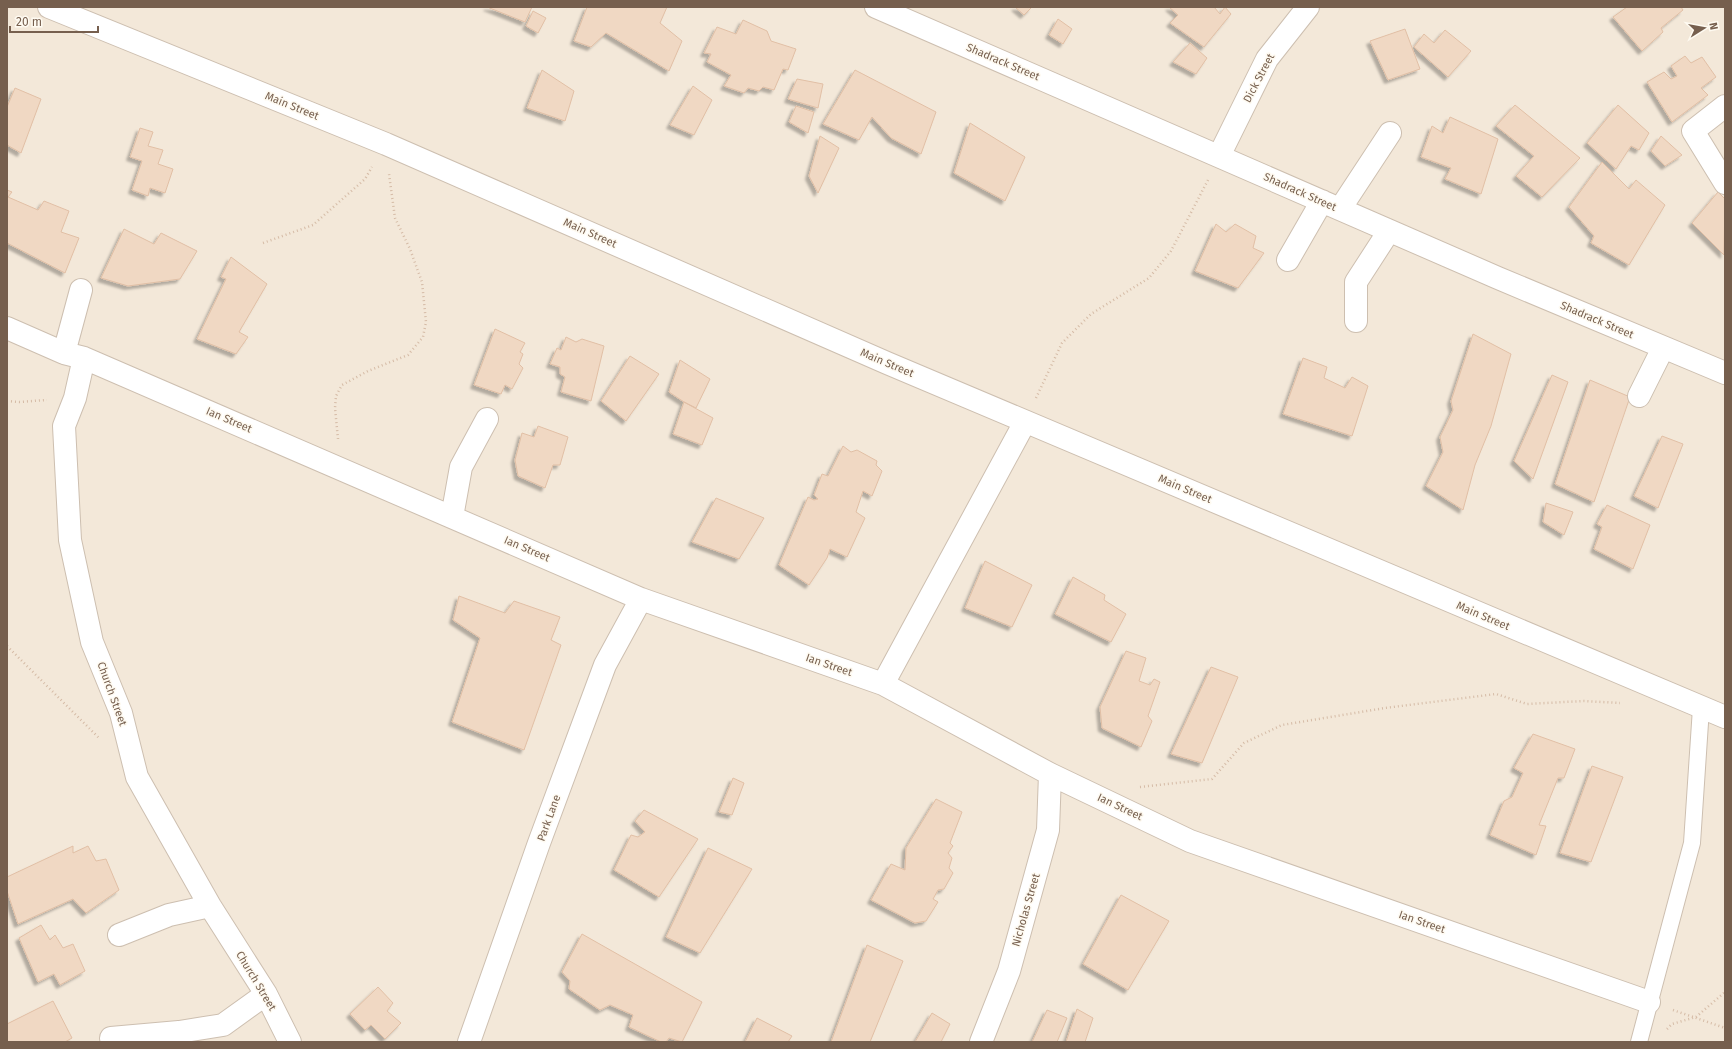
<svg xmlns="http://www.w3.org/2000/svg" width="1732" height="1049" font-family="'Fira Sans',sans-serif">
  <style>
    .residential { fill: #f3e8d9 }
    .building { fill: #f0d8c3; stroke: #e1bfa5; filter: url(#shadow) }
    .lines { fill: none; stroke-linecap: round; stroke-linejoin: round }
    .service-casing { stroke: #cdbfb0; stroke-width: 18 }
    .minor-casing { stroke: #cdbfb0; stroke-width: 24 }
    .tertiary-casing { stroke: #cdbfb0; stroke-width: 24 }
    .path { stroke: #d5bba6; stroke-width: 2.5; stroke-dasharray: 1 3; stroke-linecap: butt }
    .service { stroke: #fff; stroke-width: 16 }
    .minor { stroke: #fff; stroke-width: 22 }
    .tertiary { stroke: #fff; stroke-width: 22 }
    .labels { text-anchor: middle; dominant-baseline: central; stroke-width: 3; stroke-linejoin: round; paint-order: stroke }
    .street-label { font-size: 11px; fill: #765f4e; stroke: #fefaf1 }
  </style>
  <defs>
    <filter id="shadow"><feDropShadow dx="-3.5" dy="3.5" stdDeviation="1" flood-color="#0004"/></filter>
  </defs>
  <rect width="100%" height="100%" fill="#fcf6ea"/>
  <path class="residential" d="M7,7H1725V1042H7Z"/>
  <path class="building" d="M487,7H532L525,22Z
    M587,7H667L660,23L682,41L669,71L606,33L591,47L574,41Z
    M1015,7H1032L1024,15Z
    M1169,7H1214L1220,14L1225,7L1231,14L1204,47L1170,23L1178,15Z
    M1627,7H1681L1683,10L1661,28L1663,32L1642,51L1613,17Z
    M533,11L546,18L538,33L526,26Z
    M1058,19L1072,29L1063,44L1049,35Z
    M743,20L767,31L771,41L796,49L788,70L783,69L774,90L763,87L759,91L748,88L744,93L724,86L731,75L707,62L711,54L704,53L717,27L736,34Z
    M1405,29L1420,69L1388,80L1370,41Z
    M1445,30L1471,51L1448,77L1414,47L1424,34L1434,43Z
    M1190,43L1207,58L1196,74L1173,62Z
    M1685,56L1691,63L1702,57L1716,77L1701,88L1708,95L1672,122L1647,82L1664,72L1671,79L1677,76L1671,66Z
    M542,70L574,91L565,121L527,108Z
    M855,70L936,112L921,154L891,138L872,117L859,140L823,124Z
    M797,79L823,84L818,108L788,99Z
    M693,86L712,100L694,135L670,125Z
    M15,88L41,99L21,153L7,145V107Z
    M1515,105L1580,158L1542,197L1516,176L1534,156L1496,126Z
    M1618,105L1649,133L1639,150L1631,146L1616,169L1587,143Z
    M796,106L814,112L808,133L789,122Z
    M1450,117L1498,139L1481,194L1445,179L1451,168L1421,157L1432,126L1443,133Z
    M970,123L1025,157L1005,201L954,173Z
    M140,128L153,132L148,146L163,150L158,164L173,169L165,193L150,188L148,196L132,190L142,161L130,157Z
    M820,136L839,148L818,193L809,176Z
    M1661,136L1682,155L1665,166L1651,151Z
    M1602,162L1629,189L1636,180L1665,205L1629,265L1591,243L1594,236L1569,207Z
    M7,190L12,192L8,197L38,210L44,201L69,211L61,232L79,238L65,273L7,243Z
    M1718,192L1725,199L1724,255L1692,223Z
    M1216,224L1226,232L1235,224L1256,236L1253,248L1264,253L1238,288L1195,271Z
    M124,229L154,244L161,233L197,251L180,279L128,286L101,278Z
    M231,257L267,284L239,332L248,337L236,354L197,339L226,279L221,277Z
    M495,329L525,343L520,352L523,354L519,364L523,368L512,389L505,385L501,394L474,385Z
    M1473,334L1511,354L1491,426L1475,465L1463,510L1426,486L1443,452L1440,437L1453,410L1451,401Z
    M566,337L576,342L582,339L604,346L591,401L561,392L565,377L560,374V367L550,364L557,348L561,350Z
    M630,356L659,374L626,421L601,401Z
    M1303,358L1327,367L1324,378L1345,388L1352,377L1368,386L1352,436L1283,414Z
    M680,360L710,379L696,408L684,402L669,392Z
    M1552,375L1568,382L1533,479L1514,461Z
    M1590,380L1630,397L1594,502L1555,484Z
    M684,402L713,418L702,445L673,434Z
    M538,426L568,437L560,465H553L545,488L518,476L515,460L522,433L534,437Z
    M1662,436L1683,444L1658,508L1634,496Z
    M843,446L851,452L857,450L877,461L876,465L882,471L872,496L863,491L856,512L865,518L847,557L830,549L827,558L809,585L779,565L808,497L814,500L818,499L814,495L822,474L828,476Z
    M716,498L764,518L739,559L692,542Z
    M1546,503L1573,512L1564,535L1543,522Z
    M1607,505L1650,525L1633,569L1594,549L1602,527L1597,524Z
    M985,561L1032,585L1012,627L965,608Z
    M1073,577L1105,595L1104,600L1126,614L1111,642L1055,614Z
    M459,596L505,613L514,601L560,617L551,640L561,645L524,750L452,722L480,638L453,620Z
    M1126,651L1146,658L1139,681L1150,685L1154,679L1160,682L1148,716L1152,721L1141,747L1102,728L1100,707Z
    M1211,667L1238,677L1202,763L1171,754Z
    M1533,734L1575,749L1564,778H1558L1539,825L1546,826L1536,855L1490,835L1504,801L1512,797L1523,773L1514,768Z
    M1592,766L1623,777L1591,862L1560,853Z
    M733,778L744,783L732,815L719,812Z
    M936,799L962,812L950,843L953,846L948,853L952,858L949,868L953,873L944,889L938,890L933,899L938,902L926,921L915,923L871,900L891,864L905,870L906,848Z
    M644,810L698,839L659,897L614,870L631,835L638,837L645,832L635,821Z
    M73,846V853L88,846L96,861L106,859L119,890L86,913L73,899L18,924L7,891V877Z
    M708,848L752,869L700,953L666,937Z
    M1121,895L1169,921L1128,990L1083,964Z
    M41,925L50,940L55,935L63,948L73,944L85,971L60,985L54,974L38,982L19,938Z
    M582,934L702,1002L682,1042L669,1038L666,1042H661L629,1027L633,1015L610,1005L600,1010L569,989L570,981L562,972Z
    M867,945L903,961L870,1042H831Z
    M378,987L393,1003L387,1011L401,1023L385,1039L371,1025L365,1030L350,1014Z
    M53,1001L72,1038L65,1042H7V1024Z
    M1077,1009L1093,1018L1085,1042H1066Z
    M1047,1010L1067,1018L1057,1042H1032Z
    M932,1013L950,1024L941,1042H915Z
    M757,1018L792,1036L788,1042H745Z"/>
  <g class="lines">
    <defs>
      <path id="service" d="M1639,1042L1692,843L1701,708"/>
      <path id="minor" d="M876,7L1498,278L1725,373
        M1725,106L1693,131L1725,183
        M1219,156L1267,59L1308,7
        M1340,209L1390,133
        M1288,260L1322,201
        M1356,321V282L1389,231
        M7,328L64,353L84,358L641,599L883,684L1050,774L1190,841L1649,1002
        M64,353L81,290
        M84,358L75,398L64,426L70,540L92,642L121,713L137,777L210,906L266,994L290,1042
        M1639,396L1663,348
        M452,517L461,467L487,419
        M883,684L1025,422
        M119,935L169,915L210,906
        M111,1038L179,1032L223,1025L266,994
        M469,1042L539,843L605,665L641,599
        M981,1042L1009,971L1048,830L1050,774"/>
      <path id="tertiary" d="M49,7L386,144L887,363L1725,717"/>
    </defs>
    <use href="#service" class="service-casing"/>
    <use href="#minor" class="minor-casing"/>
    <use href="#tertiary" class="tertiary-casing"/>
    <path class="path" d="M263,243L313,225L365,179L372,167
      M1036,398L1062,343L1091,314L1149,278L1171,251L1208,180
      M7,401L19,402L47,400
      M338,439L335,408L336,396L342,385L368,371L408,355L423,337L426,322L422,282L410,249L395,218L389,174
      M7,646L99,738
      M1140,787L1212,779L1244,743L1282,725L1385,708L1496,694L1527,704L1584,701L1620,703
      M1673,1010L1725,1028
      M1667,1029L1672,1024L1696,1017L1725,992"/>
    <use href="#service" class="service"/>
    <use href="#minor" class="minor"/>
    <use href="#tertiary" class="tertiary"/>
  </g>
  <g class="labels">
    <g class="street-label">
      <text transform="translate(1003 62) rotate(23)">Shadrack Street</text>
      <text transform="translate(1259 78) rotate(-62)">Dick Street</text>
      <text transform="translate(292 106) rotate(22)">Main Street</text>
      <text transform="translate(1300 192) rotate(24)">Shadrack Street</text>
      <text transform="translate(590 233) rotate(24)">Main Street</text>
      <text transform="translate(1597 320) rotate(23)">Shadrack Street</text>
      <text transform="translate(887 363) rotate(23)">Main Street</text>
      <text transform="translate(229 420) rotate(23)">Ian Street</text>
      <text transform="translate(1185 489) rotate(23)">Main Street</text>
      <text transform="translate(527 549) rotate(23)">Ian Street</text>
      <text transform="translate(1483 616) rotate(23)">Main Street</text>
      <text transform="translate(829 665) rotate(19)">Ian Street</text>
      <text transform="translate(112 694) rotate(70)">Church Street</text>
      <text transform="translate(1120 807) rotate(25)">Ian Street</text>
      <text transform="translate(549 818) rotate(-70)">Park Lane</text>
      <text transform="translate(1026 910) rotate(-74)">Nicholas Street</text>
      <text transform="translate(1422 922) rotate(19)">Ian Street</text>
      <text transform="translate(256 981) rotate(59)">Church Street</text>
    </g>
  </g>
  <rect width="1732" height="1049" fill="none" stroke="#765f4e" stroke-width="16"/>
  <g transform="translate(1704 28) rotate(79)" stroke="#fefaf1" stroke-width="3" paint-order="stroke">
  <path d="M0-3L7 15L0 10L-7 15Z" fill="#765f4e"/>
  <text y="-6" font-size="11" font-weight="bold" text-anchor="middle" fill="#765f4e">N</text>
  </g>
  <path d="M10 26v6h88v-6" fill="none" stroke="#765f4e" stroke-width="2"/>
  <text x="16" y="26" font-size="12" fill="#765f4e" stroke="#fefaf1" stroke-width="3" paint-order="stroke">20 m</text>
</svg>
